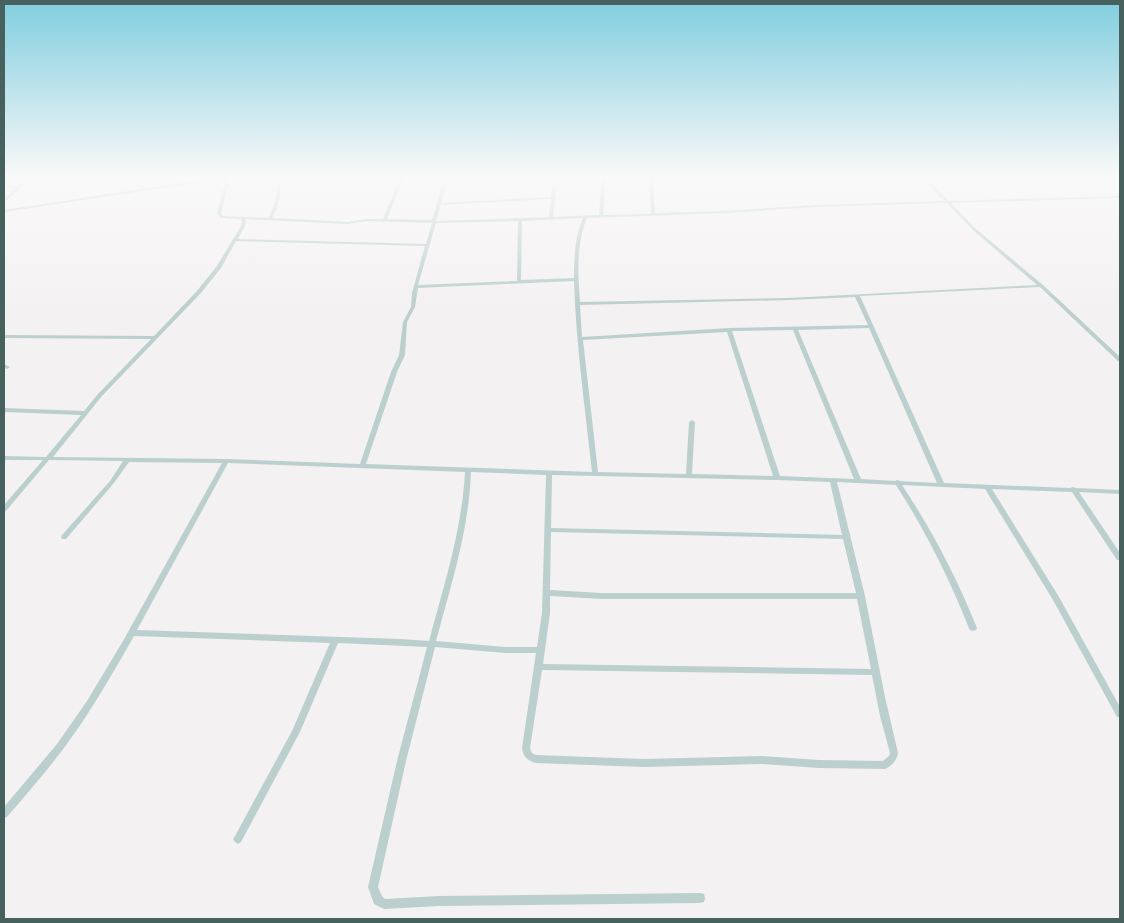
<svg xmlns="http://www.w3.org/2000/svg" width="1124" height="923" font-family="'Open Sans',sans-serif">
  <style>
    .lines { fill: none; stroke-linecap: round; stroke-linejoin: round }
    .street { fill: #bbcfce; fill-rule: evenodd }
  </style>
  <rect width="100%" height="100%" fill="#f4f1f2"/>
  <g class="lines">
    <path class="street" d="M29,176H33L5,202H4V199L16,188H4V186H18Z
      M226,176H236L225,179L229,183L221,213L223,216L268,218C275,205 281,190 273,176H277C284,190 279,205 272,218L348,222L365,219H383L401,176H405L387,219L432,220L445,176H449L441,203L551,197L553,176H557L555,197L556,198L555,199L553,217L599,215L602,176H606L603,215L651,214L649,176H653L655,213L727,211L815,205L944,201L920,176H924L949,201L1120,196V198L951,203L976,229L1043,285L1120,357V362L1118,361L1040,287L860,296L944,483L1070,488L1073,487L1076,488L1120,490V494L1079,492L1120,553V560H1117L1072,492L992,489L1059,597L1120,707V717H1117L1053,600L985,489L902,485C932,530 957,578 977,628L976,630L973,631L970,630L969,628C949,578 925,530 896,485L837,482L865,596L885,697L898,753C897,760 892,766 885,769L819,768L762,764L644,767L535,763C527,760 523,756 522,748L536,653H505L435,647L406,761L378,887L382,896L385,899L439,896L700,893L704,894L705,898L704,902L700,903L439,906L384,909L374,904L368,887L397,761L427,647L338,643L300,732L241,842L238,844L235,842L233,839L235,836L292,731L330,643L134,636C115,669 96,703 74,734C54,763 30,790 7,817L4,818V807L57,744L87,701L123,641L222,463L129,462L114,483L66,539H62L61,537L62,535L110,481L123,461L49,460L6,511H4V505L43,460H4V456L46,457L81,415L4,412V408L84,411L98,394L151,339L4,338V335L154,336L196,292L217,266L241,226L242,222L241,219L221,218L217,213L225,183L222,179L4,212V210ZM551,199L549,217L436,221L441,205ZM947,203L974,231L1037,285L789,298L580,302C578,275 576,244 587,218L727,213L815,207ZM583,218C575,237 574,257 574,278L521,280L522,221ZM245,219L348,224L365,221L432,223L426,244L238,239L245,226L246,222ZM518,221L517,281L418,285L436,223ZM236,241L425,246L412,293L411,307L403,322L399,355L391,372L360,464L226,459L53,457L102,396L200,294L221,268ZM574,281C576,344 585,408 592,472L366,464L397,372L405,355L407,322L415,307L418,288ZM855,297L868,325L729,328L582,337L580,305L789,300ZM869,328L937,483L900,481L897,480L895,481L861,479L798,330ZM793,330L854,479L780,476L732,331ZM727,332L773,476L692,474L695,422L692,420L689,422L686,474L598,472L583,340ZM228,463L465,472C462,530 444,585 429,641L400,639L137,630ZM471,472L546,475L542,613L537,647H505L436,641C451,585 469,530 471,472ZM552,475L777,480L830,482L842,535L551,528ZM551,532L843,539L856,593H602L550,590ZM550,596L602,599H857L871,669L543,664L550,613ZM542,670L872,675L880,716L890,753L889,756L883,761L819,760L762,756L644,759L536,755L532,753L530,748Z
      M1120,179V181L1107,182L1105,181L1107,180Z
      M4,364L10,367L7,369L4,368Z"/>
  </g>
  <linearGradient id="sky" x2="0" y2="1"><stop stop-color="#80cedf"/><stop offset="0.58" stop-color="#faf9f9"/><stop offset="1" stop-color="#faf9f9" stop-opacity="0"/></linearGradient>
  <rect width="1124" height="306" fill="url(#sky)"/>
  <rect width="1124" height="923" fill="none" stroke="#47615f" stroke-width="10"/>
</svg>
